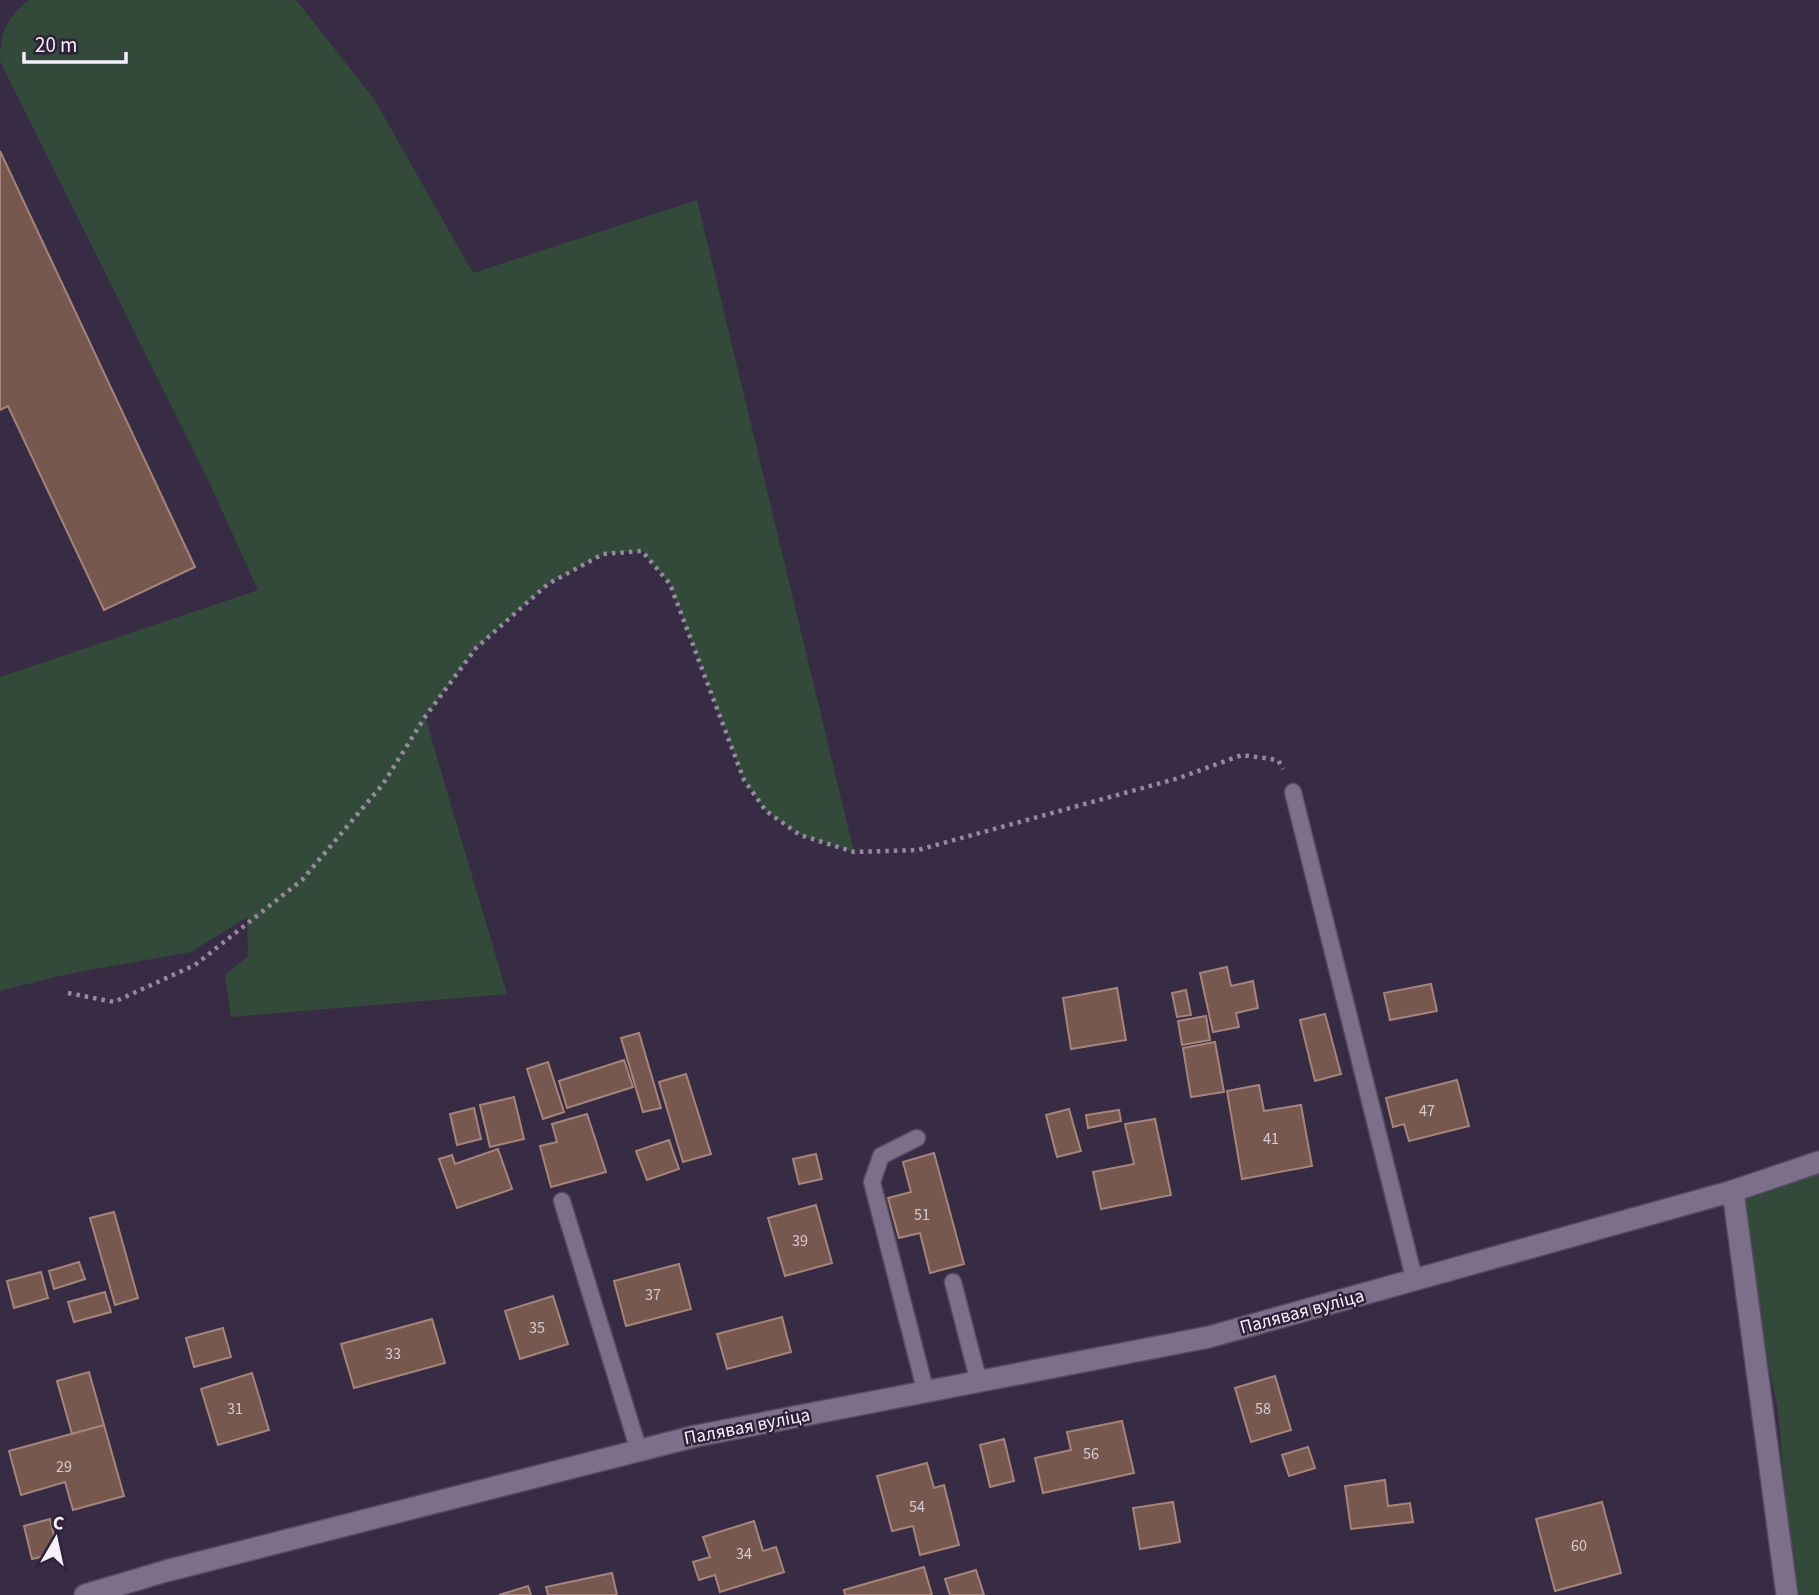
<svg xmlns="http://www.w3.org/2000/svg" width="1819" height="1595" font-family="'Source Sans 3',sans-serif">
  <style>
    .green { fill: #334a3b }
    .building { fill: #77584f; stroke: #a5847b; stroke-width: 2 }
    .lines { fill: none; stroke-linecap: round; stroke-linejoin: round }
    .lane-casing { stroke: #54495d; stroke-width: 19 }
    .street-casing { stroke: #54495d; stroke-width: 24 }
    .secondary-casing { stroke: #54495d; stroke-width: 24 }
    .path { stroke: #948a9d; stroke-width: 4.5; stroke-dasharray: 3.5 5; stroke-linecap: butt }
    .lane { stroke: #7d6f8a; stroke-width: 16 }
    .street { stroke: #7d6f8a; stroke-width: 21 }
    .secondary { stroke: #7d6f8a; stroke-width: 21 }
    .labels { text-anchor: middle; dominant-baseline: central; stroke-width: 5; stroke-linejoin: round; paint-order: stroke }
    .number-label { font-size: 16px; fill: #d7cbd2 }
    .street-label { font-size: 19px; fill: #f7f1fe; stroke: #2e2239 }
  </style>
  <rect width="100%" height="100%" fill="#382c44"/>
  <path class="green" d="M29,0H296L374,99L473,273L697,200L854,852L800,835L766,811L744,780L670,584L642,551L603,554L548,584L476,648L425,717L507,994L231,1017L225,975L248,956L247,917L191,952L68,974L0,991V677L258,590L210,484L0,61C0,33 6,18 29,0Z
    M1819,1162V1595H1794L1778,1410L1733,1191Z"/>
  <path class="building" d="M0,151L195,567L104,610L8,406L0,410Z
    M1227,967L1231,986L1253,981L1258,1008L1236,1013L1239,1027L1213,1032L1200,973Z
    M1431,984L1437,1011L1390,1020L1384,993Z
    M1117,988L1126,1040L1071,1049L1063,998Z
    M1186,990L1191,1015L1177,1017L1172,993Z
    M1325,1014L1341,1074L1315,1081L1300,1020Z
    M1206,1016L1210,1040L1182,1045L1178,1021Z
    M639,1033L661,1108L643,1112L621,1038Z
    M1215,1042L1224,1092L1191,1097L1183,1048Z
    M624,1060L633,1087L567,1108L559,1081Z
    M548,1062L564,1112L543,1119L527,1069Z
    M686,1074L711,1154L683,1162L659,1082Z
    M1457,1080L1469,1126L1409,1141L1404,1124L1393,1127L1386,1098Z
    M1259,1085L1264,1111L1301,1105L1312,1166L1242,1179L1227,1091Z
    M514,1097L524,1139L490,1147L480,1105Z
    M474,1108L481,1139L457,1145L450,1114Z
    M1069,1109L1081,1151L1057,1157L1046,1115Z
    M1119,1110L1121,1121L1088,1128L1086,1115Z
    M587,1114L606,1172L551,1187L540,1146L557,1142L552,1124Z
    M1155,1119L1171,1195L1101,1209L1093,1172L1134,1164L1125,1124Z
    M669,1140L679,1169L647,1180L636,1151Z
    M498,1149L512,1189L457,1208L439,1159L452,1155L455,1164Z
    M934,1153L964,1264L930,1273L920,1233L899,1238L888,1198L911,1192L903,1162Z
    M816,1154L822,1179L799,1184L793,1159Z
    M816,1205L832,1263L785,1276L768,1218Z
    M114,1212L138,1298L115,1305L90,1218Z
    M79,1262L85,1279L54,1289L49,1271Z
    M679,1264L691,1309L626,1326L614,1281Z
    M41,1272L48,1298L14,1308L7,1281Z
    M105,1292L111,1312L74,1322L68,1302Z
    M553,1296L568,1344L520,1359L505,1311Z
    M782,1317L791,1352L727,1369L717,1334Z
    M432,1319L445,1363L354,1388L341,1344Z
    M223,1328L231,1357L194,1367L186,1338Z
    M89,1372L104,1425L72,1434L57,1381Z
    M252,1373L269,1430L218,1445L201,1389Z
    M1275,1376L1291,1430L1251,1442L1235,1388Z
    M1122,1421L1134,1473L1043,1493L1035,1458L1071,1450L1067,1432Z
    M104,1425L124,1496L73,1510L65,1482L21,1495L9,1451Z
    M1004,1439L1014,1481L990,1487L980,1445Z
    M1308,1447L1315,1468L1289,1476L1282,1455Z
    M927,1463L934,1488L944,1485L959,1545L920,1555L913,1526L892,1531L877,1476Z
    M1385,1480L1388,1506L1410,1503L1413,1522L1351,1529L1345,1486Z
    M1173,1502L1180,1542L1140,1549L1133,1508Z
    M1602,1502L1621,1573L1555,1591L1536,1519Z
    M50,1519L58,1553L32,1559L24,1526Z
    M754,1521L763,1551L776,1547L784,1572L720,1592L715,1575L699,1580L693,1562L710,1557L703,1537Z
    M924,1567L932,1595H845L844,1590Z
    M976,1570L984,1595H950L945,1579Z
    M612,1573L617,1595H548L546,1587Z
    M528,1586L531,1595H499Z"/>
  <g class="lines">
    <defs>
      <path id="lane" d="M1293,792L1415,1282
        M917,1138L881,1156L872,1182L926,1393
        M562,1201L639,1451
        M953,1282L979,1383"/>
      <path id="street" d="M1733,1191L1787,1595"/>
      <path id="secondary" d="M85,1595L166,1571L696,1436L1209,1337L1733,1191L1819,1162"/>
    </defs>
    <use href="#lane" class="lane-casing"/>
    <use href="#street" class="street-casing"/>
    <use href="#secondary" class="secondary-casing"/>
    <path class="path" d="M68,993L114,1002L195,965L302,880L383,784L425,717L476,648L548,584L603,554L642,551L670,584L744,780L766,811L800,835L854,852L918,850L1179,778L1242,755L1278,760L1283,769"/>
    <use href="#lane" class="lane"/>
    <use href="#street" class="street"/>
    <use href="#secondary" class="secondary"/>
  </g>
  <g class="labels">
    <g class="number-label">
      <text x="1427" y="1111">47</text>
      <text x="1271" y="1139">41</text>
      <text x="922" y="1215">51</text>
      <text x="800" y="1241">39</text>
      <text x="653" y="1295">37</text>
      <text x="537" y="1328">35</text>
      <text x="393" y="1354">33</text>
      <text x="235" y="1409">31</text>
      <text x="1263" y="1409">58</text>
      <text x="1091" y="1454">56</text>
      <text x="64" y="1467">29</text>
      <text x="917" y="1507">54</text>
      <text x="1579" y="1546">60</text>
      <text x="744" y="1554">34</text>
    </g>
    <g class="street-label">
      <text transform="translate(1302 1312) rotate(-15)">Палявая вуліца</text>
      <text transform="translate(747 1427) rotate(-11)">Палявая вуліца</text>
    </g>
  </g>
  <g transform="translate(56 1539) rotate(9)" stroke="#2e2239" stroke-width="5" paint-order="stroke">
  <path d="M0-5L12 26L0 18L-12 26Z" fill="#f7f1fe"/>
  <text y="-10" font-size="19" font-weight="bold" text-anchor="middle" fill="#f7f1fe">С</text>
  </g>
  <path d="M24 52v10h102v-10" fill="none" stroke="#f7f1fe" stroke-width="3.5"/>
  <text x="35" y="52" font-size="21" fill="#f7f1fe" stroke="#2e2239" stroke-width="5" paint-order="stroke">20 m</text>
</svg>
